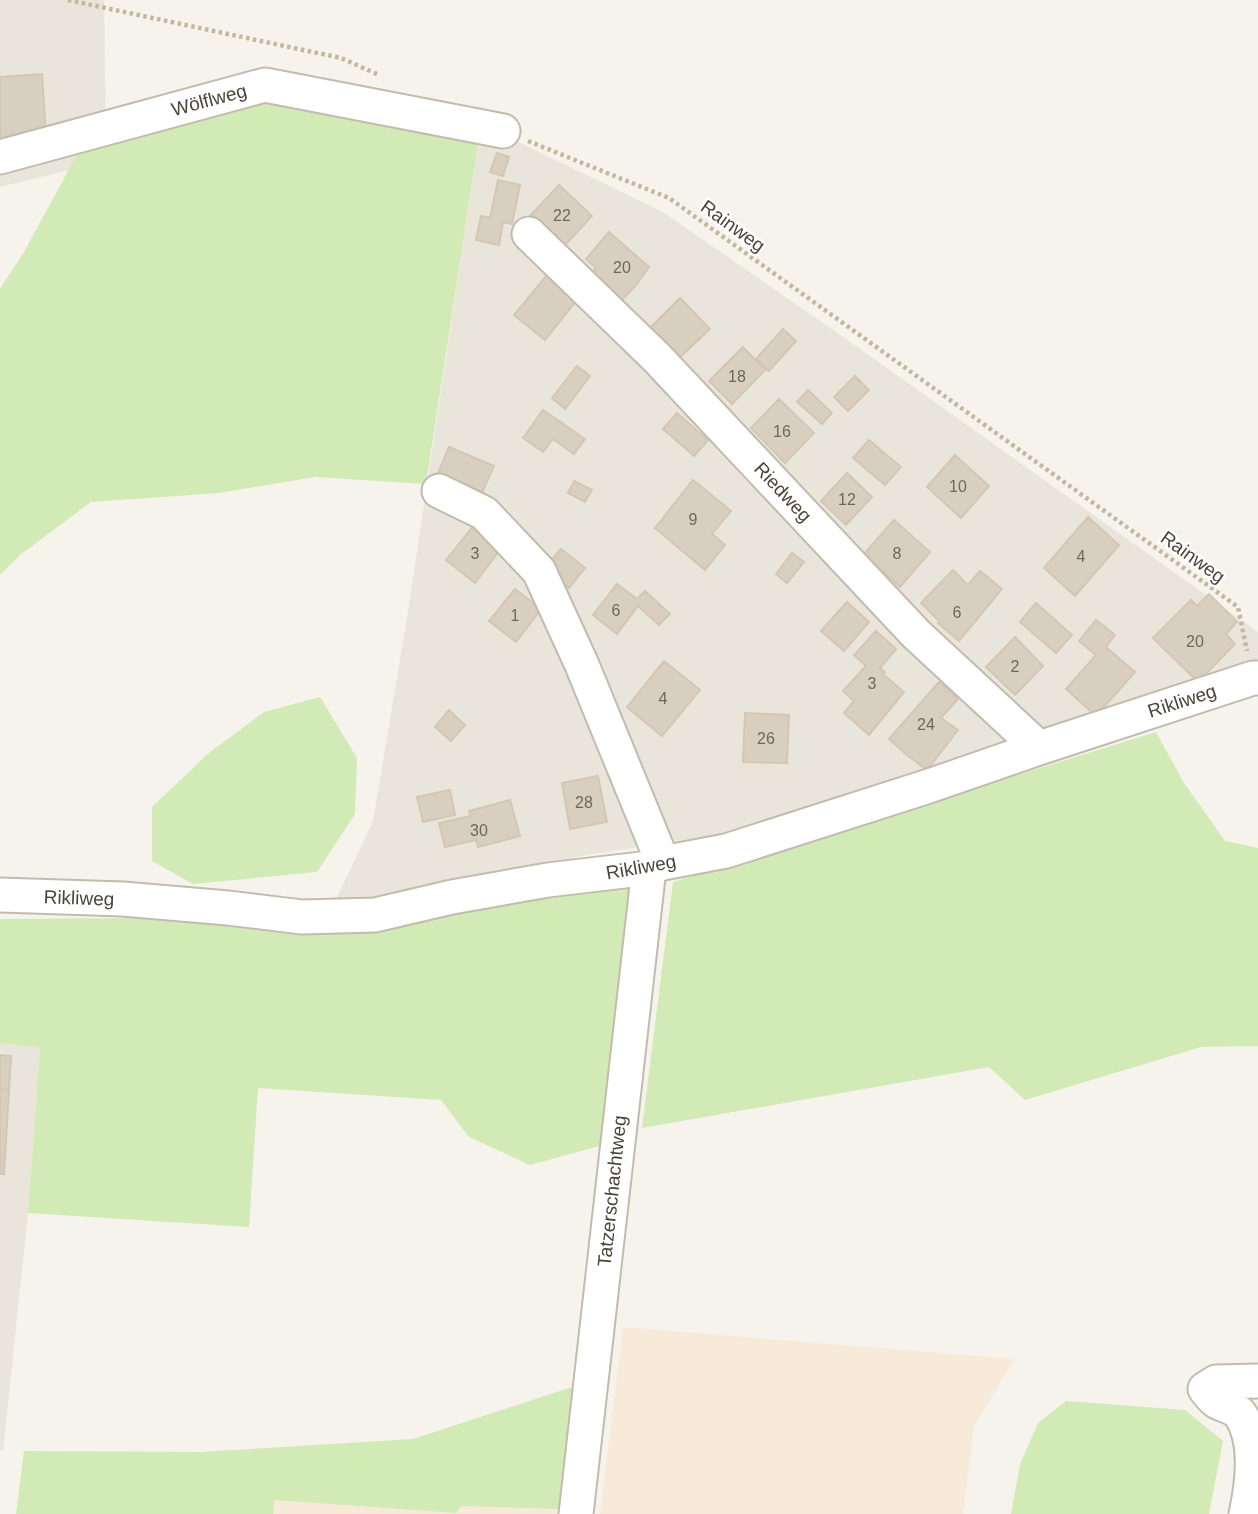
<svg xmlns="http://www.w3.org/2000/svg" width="1258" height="1514" font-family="Arial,sans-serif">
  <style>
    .residential { fill: #eae5da }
    .commercial { fill: #f7ead8 }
    .green { fill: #d2eab5 }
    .building { fill: #d8cfc1; stroke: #d3c7b4; stroke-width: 2 }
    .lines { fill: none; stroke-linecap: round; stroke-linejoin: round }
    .minor-casing { stroke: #c2bbae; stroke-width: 37 }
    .path { stroke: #c4b79f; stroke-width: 4.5; stroke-dasharray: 3.5 3.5; stroke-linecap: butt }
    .minor { stroke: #fff; stroke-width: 33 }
    .labels { text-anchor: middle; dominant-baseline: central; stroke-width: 5; stroke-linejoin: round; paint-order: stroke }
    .number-label { font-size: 16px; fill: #6e675b }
    .street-label { font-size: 19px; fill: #4b4439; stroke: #fff }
  </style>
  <rect width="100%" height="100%" fill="#f6f3ec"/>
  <path class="residential" d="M0,0H104L106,143L80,149L69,170L0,187Z
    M481,124L663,212L839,334L1258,632V674L730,833L586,855L408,898L332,908L373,821L409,605Z
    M0,1043L40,1048L28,1213L3,1451H0Z"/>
  <path class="commercial" d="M623,1327L1014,1359L974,1427L963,1514H600Z
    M275,1500L559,1509L558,1514H273Z"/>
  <path class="green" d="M309,91L481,124L426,484L315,477L219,493L91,502L20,555L0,575V289L24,252L80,149Z
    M320,697L357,758L355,814L317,872L193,884L152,861V807L210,752L264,712Z
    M1156,732L1184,783L1225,841L1258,848V1046L1201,1047L1025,1100L989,1067L642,1128L673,882Z
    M630,884L603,1145L530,1165L469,1137L441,1100L258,1088L249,1227L28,1213L40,1048L0,1043V919L142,918L374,927Z
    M575,1386L559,1509L461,1506L456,1513L275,1500L273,1514H16L24,1451L201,1452L413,1439Z
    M1066,1401L1185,1410L1223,1441L1209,1514H1011L1020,1464L1038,1423Z"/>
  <path class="building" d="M42,74L46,135L0,138V77Z
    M497,153L509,157L503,176L490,172Z
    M498,180L520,185L512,224L503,222L499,245L476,240L481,216L490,218Z
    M559,185L592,216L565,245L531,215Z
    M609,232L649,267L636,285L620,302L590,275L596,268L586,259Z
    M547,275L577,300L545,340L514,315Z
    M680,298L710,329L677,360L648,330Z
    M783,329L796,341L769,371L756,359Z
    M743,347L765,370L732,404L709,381Z
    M577,366L590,376L565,409L552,398Z
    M855,376L869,390L848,411L834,397Z
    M808,390L832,413L822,424L797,402Z
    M779,399L814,433L785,463L751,428Z
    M543,410L585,439L574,454L553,439L543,452L523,438Z
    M677,413L708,440L694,456L663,429Z
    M869,440L901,467L885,485L853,458Z
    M449,447L494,466L481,495L437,475Z
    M955,455L989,486L961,518L927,487Z
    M847,473L872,497L846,525L821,501Z
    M693,480L731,511L712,534L725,545L705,570L655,528Z
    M574,481L592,490L585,502L568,493Z
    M1088,517L1119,545L1075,596L1044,568Z
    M894,520L930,552L900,587L864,554Z
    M475,524L503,546L475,583L446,560Z
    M561,549L585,568L569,588L545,568Z
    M792,553L804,562L787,583L776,574Z
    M953,570L968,585L980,571L1002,589L959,641L938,623L939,621L921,603Z
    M617,584L637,599L645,591L670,614L659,625L638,606L617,634L593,615Z
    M515,589L541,609L516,642L489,621Z
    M1209,594L1237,622L1226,634L1235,644L1198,682L1153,638L1191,600L1197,606Z
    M847,602L869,622L844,651L821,631Z
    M1036,603L1072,635L1056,653L1020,622Z
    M1096,620L1115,635L1106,647L1135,672L1096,716L1066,689L1096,655L1079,641Z
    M876,631L896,649L880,668L885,672L883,674L904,692L869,735L844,713L854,701L843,691L866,666L854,655Z
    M1015,637L1043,666L1015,695L986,667Z
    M664,661L700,690L662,736L627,707Z
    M939,682L958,699L941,718L958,730L927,770L907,755L889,739Z
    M449,710L465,725L451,741L435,727Z
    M745,713L789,715L787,763L743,762Z
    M598,776L607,822L570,829L562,783Z
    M450,790L455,815L423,822L417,797Z
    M510,800L520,836L478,847L476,840L445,847L439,823L470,816L469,811Z
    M0,1055L11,1056L9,1090L0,1089Z
    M0,1089L9,1090L4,1174H0Z"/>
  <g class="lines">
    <defs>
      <path id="minor" d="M0,157L265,85L503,131
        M529,234L657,358L916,634L1039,748
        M439,491L484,513L539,571L582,665L663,863
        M0,895L123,899L228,908L302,917L375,915L452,897L548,880L649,868L663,863L726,851L929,786L1039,748L1253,678H1258
        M576,1514L649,868
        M1246,1514C1253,1482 1258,1441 1240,1414C1234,1407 1224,1406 1216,1401C1212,1398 1208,1393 1205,1389L1216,1382L1258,1381"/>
    </defs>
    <use href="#minor" class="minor-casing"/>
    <path class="path" d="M68,0L341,58L379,75
      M528,141L669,198L1238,607L1247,651"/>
    <use href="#minor" class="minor"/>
  </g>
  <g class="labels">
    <g class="number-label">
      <text x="562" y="215">22</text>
      <text x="622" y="267">20</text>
      <text x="737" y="376">18</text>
      <text x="782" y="431">16</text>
      <text x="958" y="486">10</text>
      <text x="847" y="499">12</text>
      <text x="693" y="519">9</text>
      <text x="475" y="553">3</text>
      <text x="897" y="553">8</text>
      <text x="1081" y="556">4</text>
      <text x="616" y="610">6</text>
      <text x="957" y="612">6</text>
      <text x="515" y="615">1</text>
      <text x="1195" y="641">20</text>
      <text x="1015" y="666">2</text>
      <text x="872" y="683">3</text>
      <text x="663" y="698">4</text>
      <text x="926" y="724">24</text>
      <text x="766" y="738">26</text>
      <text x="584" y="802">28</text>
      <text x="479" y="830">30</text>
    </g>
    <g class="street-label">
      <text transform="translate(209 100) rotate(-15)">Wölflweg</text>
      <text transform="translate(733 226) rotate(36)">Rainweg</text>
      <text transform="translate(783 492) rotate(47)">Riedweg</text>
      <text transform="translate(1193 557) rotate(36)">Rainweg</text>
      <text transform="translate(1182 701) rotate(-18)">Rikliweg</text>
      <text transform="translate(641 867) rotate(-10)">Rikliweg</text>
      <text transform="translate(79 898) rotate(2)">Rikliweg</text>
      <text transform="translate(612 1191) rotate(-84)">Tatzerschachtweg</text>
    </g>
  </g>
</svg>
